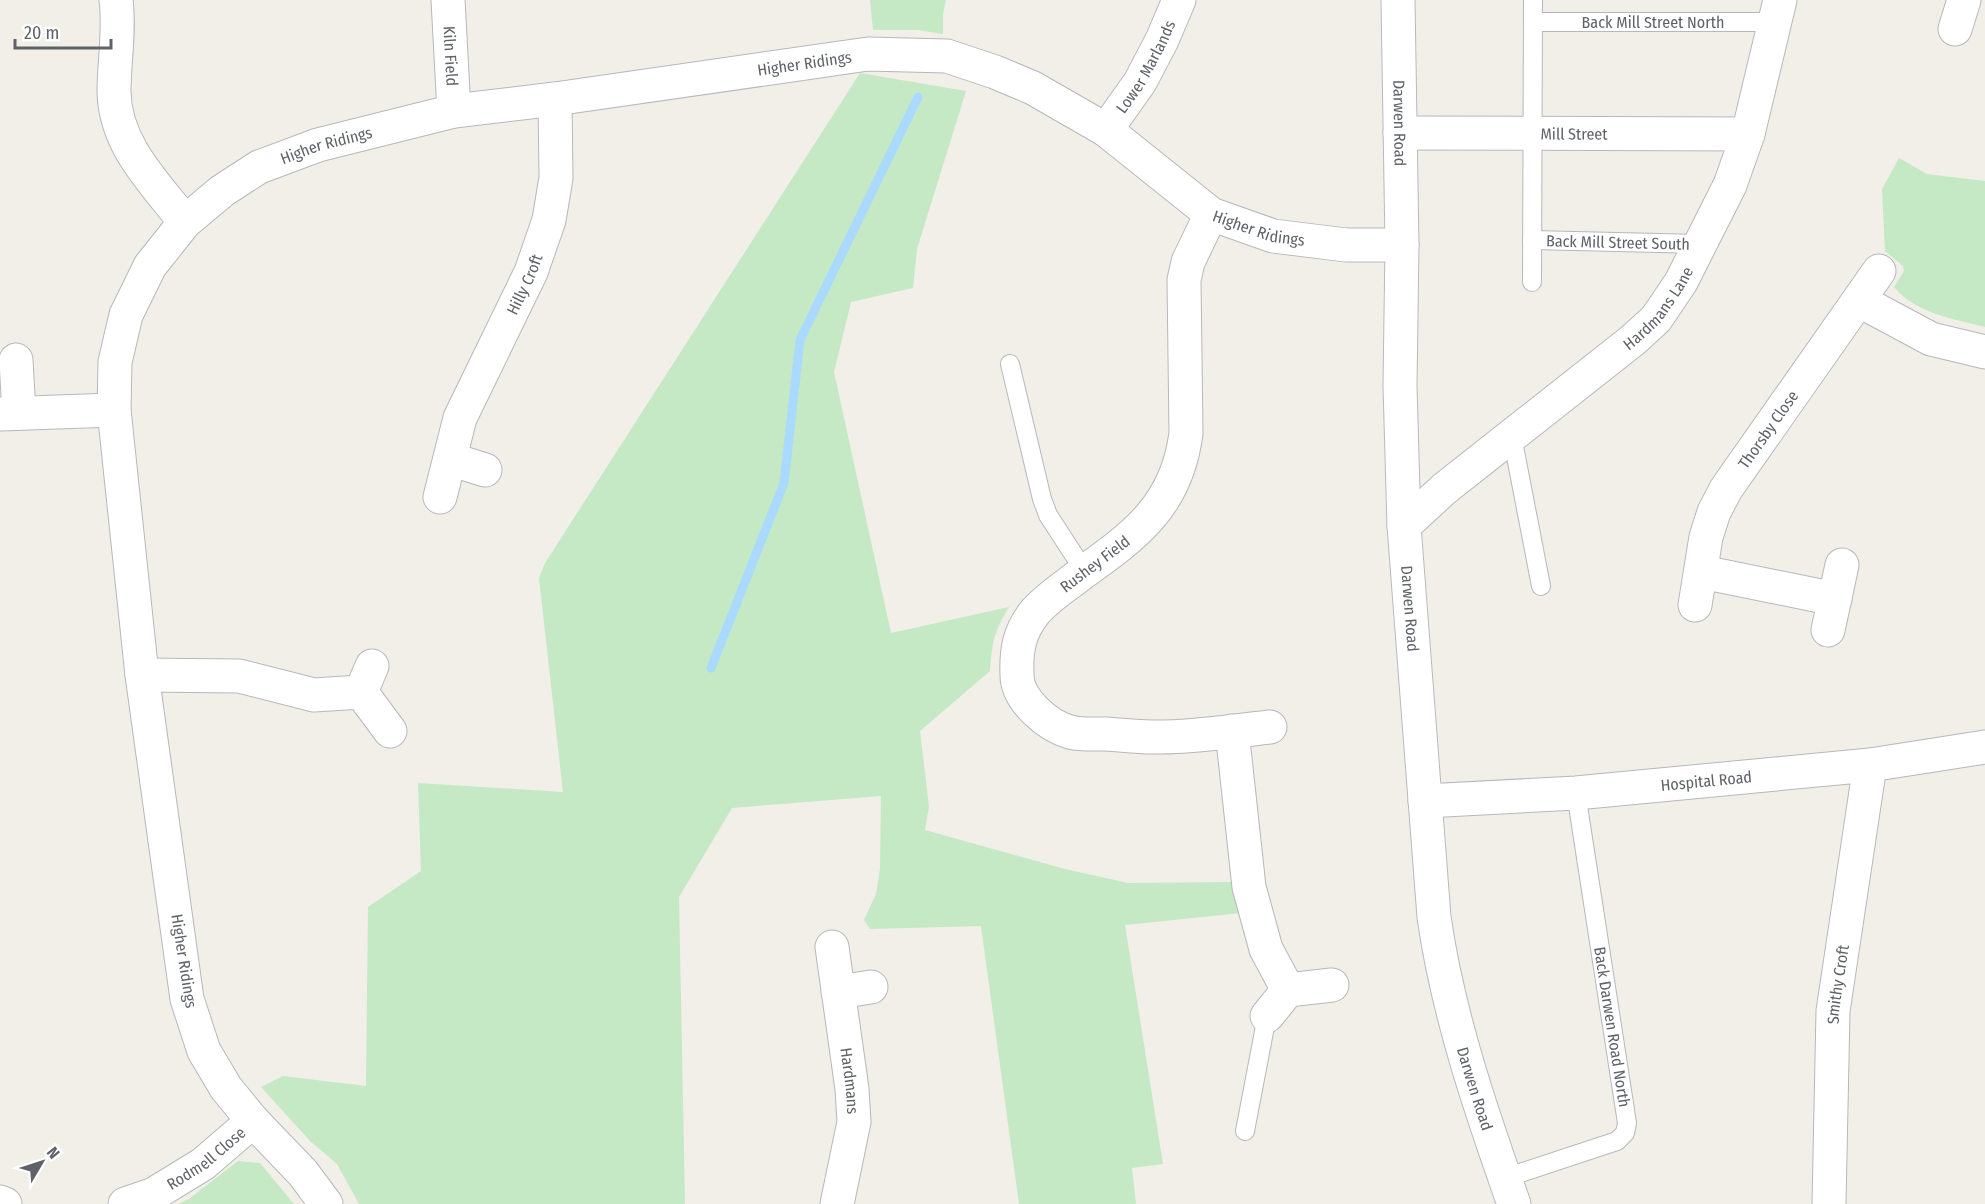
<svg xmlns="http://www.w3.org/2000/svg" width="1985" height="1204" font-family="'Fira Sans Condensed',sans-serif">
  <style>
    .green { fill: #c5e8c5 }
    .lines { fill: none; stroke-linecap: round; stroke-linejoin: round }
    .stream { stroke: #aadaff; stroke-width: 9 }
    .lane-casing { stroke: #b5b8bc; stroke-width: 20 }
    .street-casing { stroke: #b5b8bc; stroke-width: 35 }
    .secondary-casing { stroke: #b6babf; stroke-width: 35 }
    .lane { stroke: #fff; stroke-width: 18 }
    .street { stroke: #fff; stroke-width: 33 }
    .secondary { stroke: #fff; stroke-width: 33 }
    .labels { text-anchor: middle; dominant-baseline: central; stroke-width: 4.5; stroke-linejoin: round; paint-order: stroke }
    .street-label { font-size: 16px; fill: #5f6368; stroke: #fff }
  </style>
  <rect width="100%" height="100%" fill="#f1efe8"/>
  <path class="green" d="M870,0H946L943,14V34L918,30H873Z
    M860,73L966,91L917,249L913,288L851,302L834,372L891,633L1009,607C994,631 992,643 990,671L920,731L929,807L925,830L1065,869L1128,883L1235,882L1241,913L1125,925L1163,1164L1132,1168L1136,1204H1019L981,926L870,929L864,920L876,894L880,869L881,796L732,808L679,897L685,1204H359L337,1164L311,1142L261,1087L283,1076L366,1086L368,907L421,871L418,783L563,792L539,578L545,563Z
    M1899,158L1927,174L1985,181V327C1954,319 1915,313 1894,287L1904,271L1903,266L1885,251L1882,189Z
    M238,1161L260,1163L294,1204H178L189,1199Z"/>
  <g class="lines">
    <path class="stream" d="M711,668L784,483L800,340L918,97"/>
    <defs>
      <g id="lane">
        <path id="s1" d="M1533,22H1775"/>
        <path id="s2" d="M1532,240L1701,244"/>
        <path d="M1532,282L1533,0"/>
        <path d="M1010,364L1042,499L1048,515L1085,572"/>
        <path d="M1512,436L1541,586"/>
        <path d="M1245,1131L1267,1016"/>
        <path d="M1505,1178L1617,1141L1625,1133L1627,1123L1576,793"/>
      </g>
      <g id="street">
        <path d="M116,0C120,31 114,61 114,92C115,145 154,182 185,222"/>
        <path id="s3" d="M448,0L454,111"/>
        <path d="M1955,29L1964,0"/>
        <path id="s4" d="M1106,130L1140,82L1162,40L1179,0"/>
        <path id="s5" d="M1400,133L1748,134"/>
        <path d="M1211,214L1188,262L1184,280L1186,433C1177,505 1136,535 1081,574C1066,586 1048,597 1035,612C1019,632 1016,650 1017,675C1017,700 1048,726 1070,732C1081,735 1095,734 1106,734C1122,735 1137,737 1152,737C1191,738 1231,731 1270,727"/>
        <path d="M1860,301L1931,339L1985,352"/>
        <path d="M16,360L19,413"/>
        <path d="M0,414L114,410"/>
        <path d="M450,459L485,470"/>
        <path id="s6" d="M440,497L460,418L531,272L549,220L556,178L555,99"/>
        <path id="s7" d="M1404,526L1444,489L1633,340L1656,319L1681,282L1730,185L1748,134L1780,0"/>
        <path d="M1702,572L1835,599"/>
        <path id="s8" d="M1695,605L1706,537L1714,512L1726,489L1879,271"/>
        <path d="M1828,630L1842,565"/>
        <path d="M372,666L361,692L390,731"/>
        <path d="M142,675L239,676L314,695L361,692"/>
        <path d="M1232,731L1249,887L1266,949L1288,990"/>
        <path id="s9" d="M1425,801L1576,793L1870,765L1985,747"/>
        <path id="s10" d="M832,947L852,1089L854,1122L837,1204"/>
        <path d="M838,992L871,987"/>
        <path d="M1267,1016L1288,990L1332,985"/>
        <path d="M0,1202L5,1204"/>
        <path id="s11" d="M125,1204L154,1194L203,1164L253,1121"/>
        <path id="s12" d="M326,1204L303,1173L253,1121L226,1088L204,1051L187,999L142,675L114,410L115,362L126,315L150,266L185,222L222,191L259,167L318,145L454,111L555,99L868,54L947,56L995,72L1033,88L1106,130L1211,214L1273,236L1346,245H1402"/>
        <path id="s13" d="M1829,1204L1833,1011L1870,765"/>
      </g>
      <g id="secondary">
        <path id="s14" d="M1398,0L1402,245L1400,386L1404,526L1434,917C1448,1015 1481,1111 1514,1204"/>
      </g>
    </defs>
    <use href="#lane" class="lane-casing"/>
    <use href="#street" class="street-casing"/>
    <use href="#secondary" class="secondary-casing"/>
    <use href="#lane" class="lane"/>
    <use href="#street" class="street"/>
    <use href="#secondary" class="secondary"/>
  </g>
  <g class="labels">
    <g class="street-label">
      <text stroke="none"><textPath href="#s1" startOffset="120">Back Mill Street North</textPath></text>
      <text stroke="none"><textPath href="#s3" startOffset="56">Kiln Field</textPath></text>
      <text stroke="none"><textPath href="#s12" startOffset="1701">Higher Ridings</textPath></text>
      <text stroke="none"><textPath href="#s4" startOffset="75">Lower Marlands</textPath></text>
      <text stroke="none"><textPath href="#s14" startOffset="123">Darwen Road</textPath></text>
      <text stroke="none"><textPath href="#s5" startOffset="174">Mill Street</textPath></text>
      <text stroke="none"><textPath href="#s12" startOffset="1215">Higher Ridings</textPath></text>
      <text stroke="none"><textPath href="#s12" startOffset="2205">Higher Ridings</textPath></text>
      <text stroke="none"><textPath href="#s2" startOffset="86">Back Mill Street South</textPath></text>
      <text stroke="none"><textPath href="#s6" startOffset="230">Hilly Croft</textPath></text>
      <text stroke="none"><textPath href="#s7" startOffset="336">Hardmans Lane</textPath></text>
      <text stroke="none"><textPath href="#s8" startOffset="194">Thorsby Close</textPath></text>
      <text transform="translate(1095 564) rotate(-37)">Rushey Field</text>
      <text stroke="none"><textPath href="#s14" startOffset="609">Darwen Road</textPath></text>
      <text stroke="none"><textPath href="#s9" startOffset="282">Hospital Road</textPath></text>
      <text transform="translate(184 961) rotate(81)">Higher Ridings</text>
      <text stroke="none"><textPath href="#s13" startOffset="220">Smithy Croft</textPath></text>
      <text transform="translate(1612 1027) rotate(81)">Back Darwen Road North</text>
      <text stroke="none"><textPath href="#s10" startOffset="135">Hardmans</textPath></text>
      <text stroke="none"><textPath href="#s14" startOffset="1095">Darwen Road</textPath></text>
      <text stroke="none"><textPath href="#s11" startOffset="94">Rodmell Close</textPath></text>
    </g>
  </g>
  <g transform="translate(42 1162) rotate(51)" stroke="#ffffff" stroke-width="4.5" paint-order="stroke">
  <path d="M0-4.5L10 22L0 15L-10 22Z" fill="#5f6368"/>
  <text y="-9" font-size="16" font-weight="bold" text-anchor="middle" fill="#5f6368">N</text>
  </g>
  <path d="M15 39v9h96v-9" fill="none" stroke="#5f6368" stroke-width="3"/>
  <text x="24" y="39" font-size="18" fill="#5f6368" stroke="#ffffff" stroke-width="4.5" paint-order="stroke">20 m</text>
</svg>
